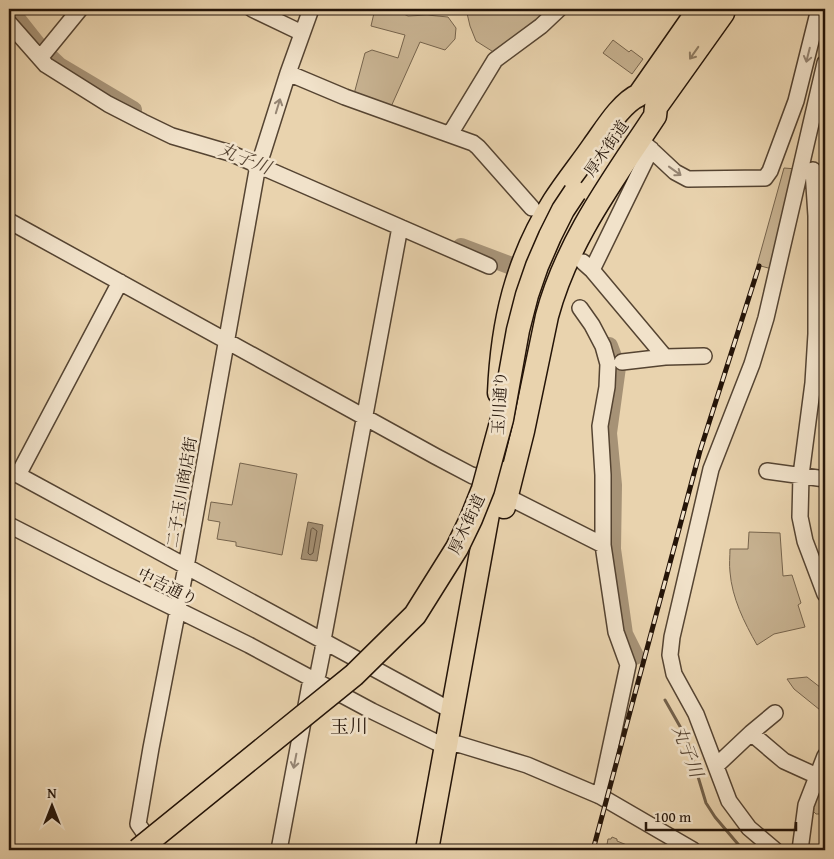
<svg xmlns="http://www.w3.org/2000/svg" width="834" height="859" font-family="'Gentium Book Plus','Noto Serif JP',serif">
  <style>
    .green { fill: #c8b392; stroke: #76644d }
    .water { fill: #a69276; stroke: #72604a }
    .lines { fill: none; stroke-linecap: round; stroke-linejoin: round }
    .shore { stroke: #65533f; stroke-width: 1 }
    .stream { stroke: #72604a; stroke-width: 3 }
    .river { stroke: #a69276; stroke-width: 18 }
    .minor-casing { stroke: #554432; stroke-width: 18 }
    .highway-casing { stroke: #241408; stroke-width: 25 }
    .minor { stroke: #f1e2ca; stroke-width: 15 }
    .highway { stroke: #e9d3ae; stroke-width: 22 }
    .rail-casing { stroke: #241408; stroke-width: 5 }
    .rail { stroke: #f1e2ca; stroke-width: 3; stroke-dasharray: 9; stroke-linecap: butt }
    .highway-bridge-casing { stroke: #241408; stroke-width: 25; stroke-linecap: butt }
    .highway-bridge { stroke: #e9d3ae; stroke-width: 22 }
    .oneway { stroke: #907d63 }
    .oneway2 { stroke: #958573 }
    .labels { text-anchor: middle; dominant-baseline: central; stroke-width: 5; stroke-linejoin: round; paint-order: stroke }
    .street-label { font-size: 16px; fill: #241408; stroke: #f1e2ca }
    .water-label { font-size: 18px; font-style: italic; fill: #584634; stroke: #f1e2ca }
    .quarter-label { font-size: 19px; fill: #241408; stroke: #f1e2ca }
  </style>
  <rect width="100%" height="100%" fill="#e9d3ae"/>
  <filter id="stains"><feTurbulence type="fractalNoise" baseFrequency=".004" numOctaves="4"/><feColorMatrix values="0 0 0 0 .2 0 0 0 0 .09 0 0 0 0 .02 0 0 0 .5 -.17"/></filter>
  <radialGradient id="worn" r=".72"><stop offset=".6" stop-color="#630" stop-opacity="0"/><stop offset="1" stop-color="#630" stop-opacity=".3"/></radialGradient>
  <path class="green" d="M366,9H393L408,16L427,15L448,17L456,28L455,39L445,50L420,42L390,109L354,94L365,53L372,50L398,58L405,35L371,26L374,13Z
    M466,9H550L495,53L476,41L470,26Z
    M613,40L629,52L631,50L643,59L632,74L603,53Z
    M784,168L797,169L772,269L757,265Z
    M240,463L297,474L282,555L236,546V542L217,539L220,522L208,520L211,502L232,505Z
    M749,532L780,533L783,576L792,575L801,603L798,605L805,627L774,634L757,645C744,622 732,598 730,572C729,565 730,556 730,549H748Z
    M807,677L825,691V714L794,689L787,679Z
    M816,786L821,797H825V814H816L810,808Z
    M612,837L617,839V841L639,850H606L608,839H611Z"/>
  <path class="water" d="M308,522L323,525L317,561L301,559Z"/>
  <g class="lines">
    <path class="shore" d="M313,528L317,531L313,553L310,555L308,553L311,530Z"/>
    <path class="stream" d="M665,700L686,737L706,803L715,817L743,850"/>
    <path class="river" d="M9,9L39,47L59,66L133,110
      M461,247L509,265
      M609,346L617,367L608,433L613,485L612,549L624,634L635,656"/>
    <defs>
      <path id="minor" d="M252,9L302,33
        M9,23L46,65L108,104L143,122L172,136L230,153L489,266
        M40,58L80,9
        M288,73L345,97L473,143L478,147L532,208
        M450,134L495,60L541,26L559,9
        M641,137L644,143L675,172L688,179L765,178L770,171L796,101L819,9
        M813,170L816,216V334L813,383L801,475L800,517L805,541L825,594
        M9,221L435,456L473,476L495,474
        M583,262L592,270L651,149
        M592,270L665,357L622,362
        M580,308L592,325L603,346L608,364L607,387L600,426L603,475V545L616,632L628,665L600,796
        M665,357L704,356
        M9,470L452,711
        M767,471L825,479
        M18,475L120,282
        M506,496L603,545
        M9,525L105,574L249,645L372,711L446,747L458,744L527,765L600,796L693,850
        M751,733L775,713
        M716,766L751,733L784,761L817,776
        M156,850L138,824L151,748L186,567L258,165L263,152L288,73L311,9
        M279,850L311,679L318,674L323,649V640L400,227
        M775,850L749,828L729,801L696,714L674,674L670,655L672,637L711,469L752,364L766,318L825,63
        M800,850L806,805L825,756"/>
      <path id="highway" d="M499,393C502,323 516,261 554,201C566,182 581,164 594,145C605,130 621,103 639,95L699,9
        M504,507L523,431L547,316C567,241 613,180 655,116L656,107L723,13L724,9
        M427,850L496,470"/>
    </defs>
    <use href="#minor" class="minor-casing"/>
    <use href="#highway" class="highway-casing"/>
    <use href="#minor" class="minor"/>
    <use href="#highway" class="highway"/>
    <defs>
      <path id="rail" d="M593,850L700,451L759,266"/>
    </defs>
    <use href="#rail" class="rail-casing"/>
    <use href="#rail" class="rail"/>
    <defs>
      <path id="highway-bridge" d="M138,850L354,675L415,615L457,548L471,519L483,489L502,419L518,330L527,295L537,266L550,236L563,210L575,192"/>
    </defs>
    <use href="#highway-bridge" class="highway-bridge-casing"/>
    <use href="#highway-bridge" class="highway-bridge"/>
  </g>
  <defs><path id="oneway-shaft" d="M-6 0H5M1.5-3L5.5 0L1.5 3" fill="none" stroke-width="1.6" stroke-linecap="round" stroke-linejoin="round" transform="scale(1.25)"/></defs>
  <use class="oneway" href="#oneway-shaft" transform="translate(694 53) rotate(125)"/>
  <g class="oneway2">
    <use href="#oneway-shaft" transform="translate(808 55) rotate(104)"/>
    <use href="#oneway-shaft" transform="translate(278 106) rotate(-73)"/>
    <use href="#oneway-shaft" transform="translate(675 171) rotate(36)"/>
    <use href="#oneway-shaft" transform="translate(295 761) rotate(101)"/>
  </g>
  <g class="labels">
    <g class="street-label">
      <text transform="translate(606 148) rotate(-55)">厚木街道</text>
      <text transform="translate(499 403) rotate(-87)">玉川通り</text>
      <text transform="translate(181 492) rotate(-80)">二子玉川商店街</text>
      <text transform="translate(466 524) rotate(-65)">厚木街道</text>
      <text transform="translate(168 586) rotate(26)">中吉通り</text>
    </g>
    <g class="water-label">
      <text transform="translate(245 158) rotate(22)">丸子川</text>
      <text transform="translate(688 751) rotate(69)">丸子川</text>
    </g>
    <g class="quarter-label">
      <text x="349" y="726">玉川</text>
    </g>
  </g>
  <rect width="834" height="859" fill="none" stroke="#e9d3ae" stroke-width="30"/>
  <rect x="10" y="10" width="814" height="839" fill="none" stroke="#241408" stroke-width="2.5"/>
  <rect x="15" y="15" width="804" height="829" fill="none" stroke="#241408"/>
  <g transform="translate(52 806)" stroke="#f1e2ca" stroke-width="4" paint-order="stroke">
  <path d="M0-4L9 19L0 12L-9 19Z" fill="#241408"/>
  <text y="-8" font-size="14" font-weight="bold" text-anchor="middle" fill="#241408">N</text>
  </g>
  <path d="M646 822v8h150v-8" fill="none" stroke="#241408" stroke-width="2.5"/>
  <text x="654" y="822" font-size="15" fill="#241408" stroke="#f1e2ca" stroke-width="4" paint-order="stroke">100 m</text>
  <rect width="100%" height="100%" filter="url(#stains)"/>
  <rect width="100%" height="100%" fill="url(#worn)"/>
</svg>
